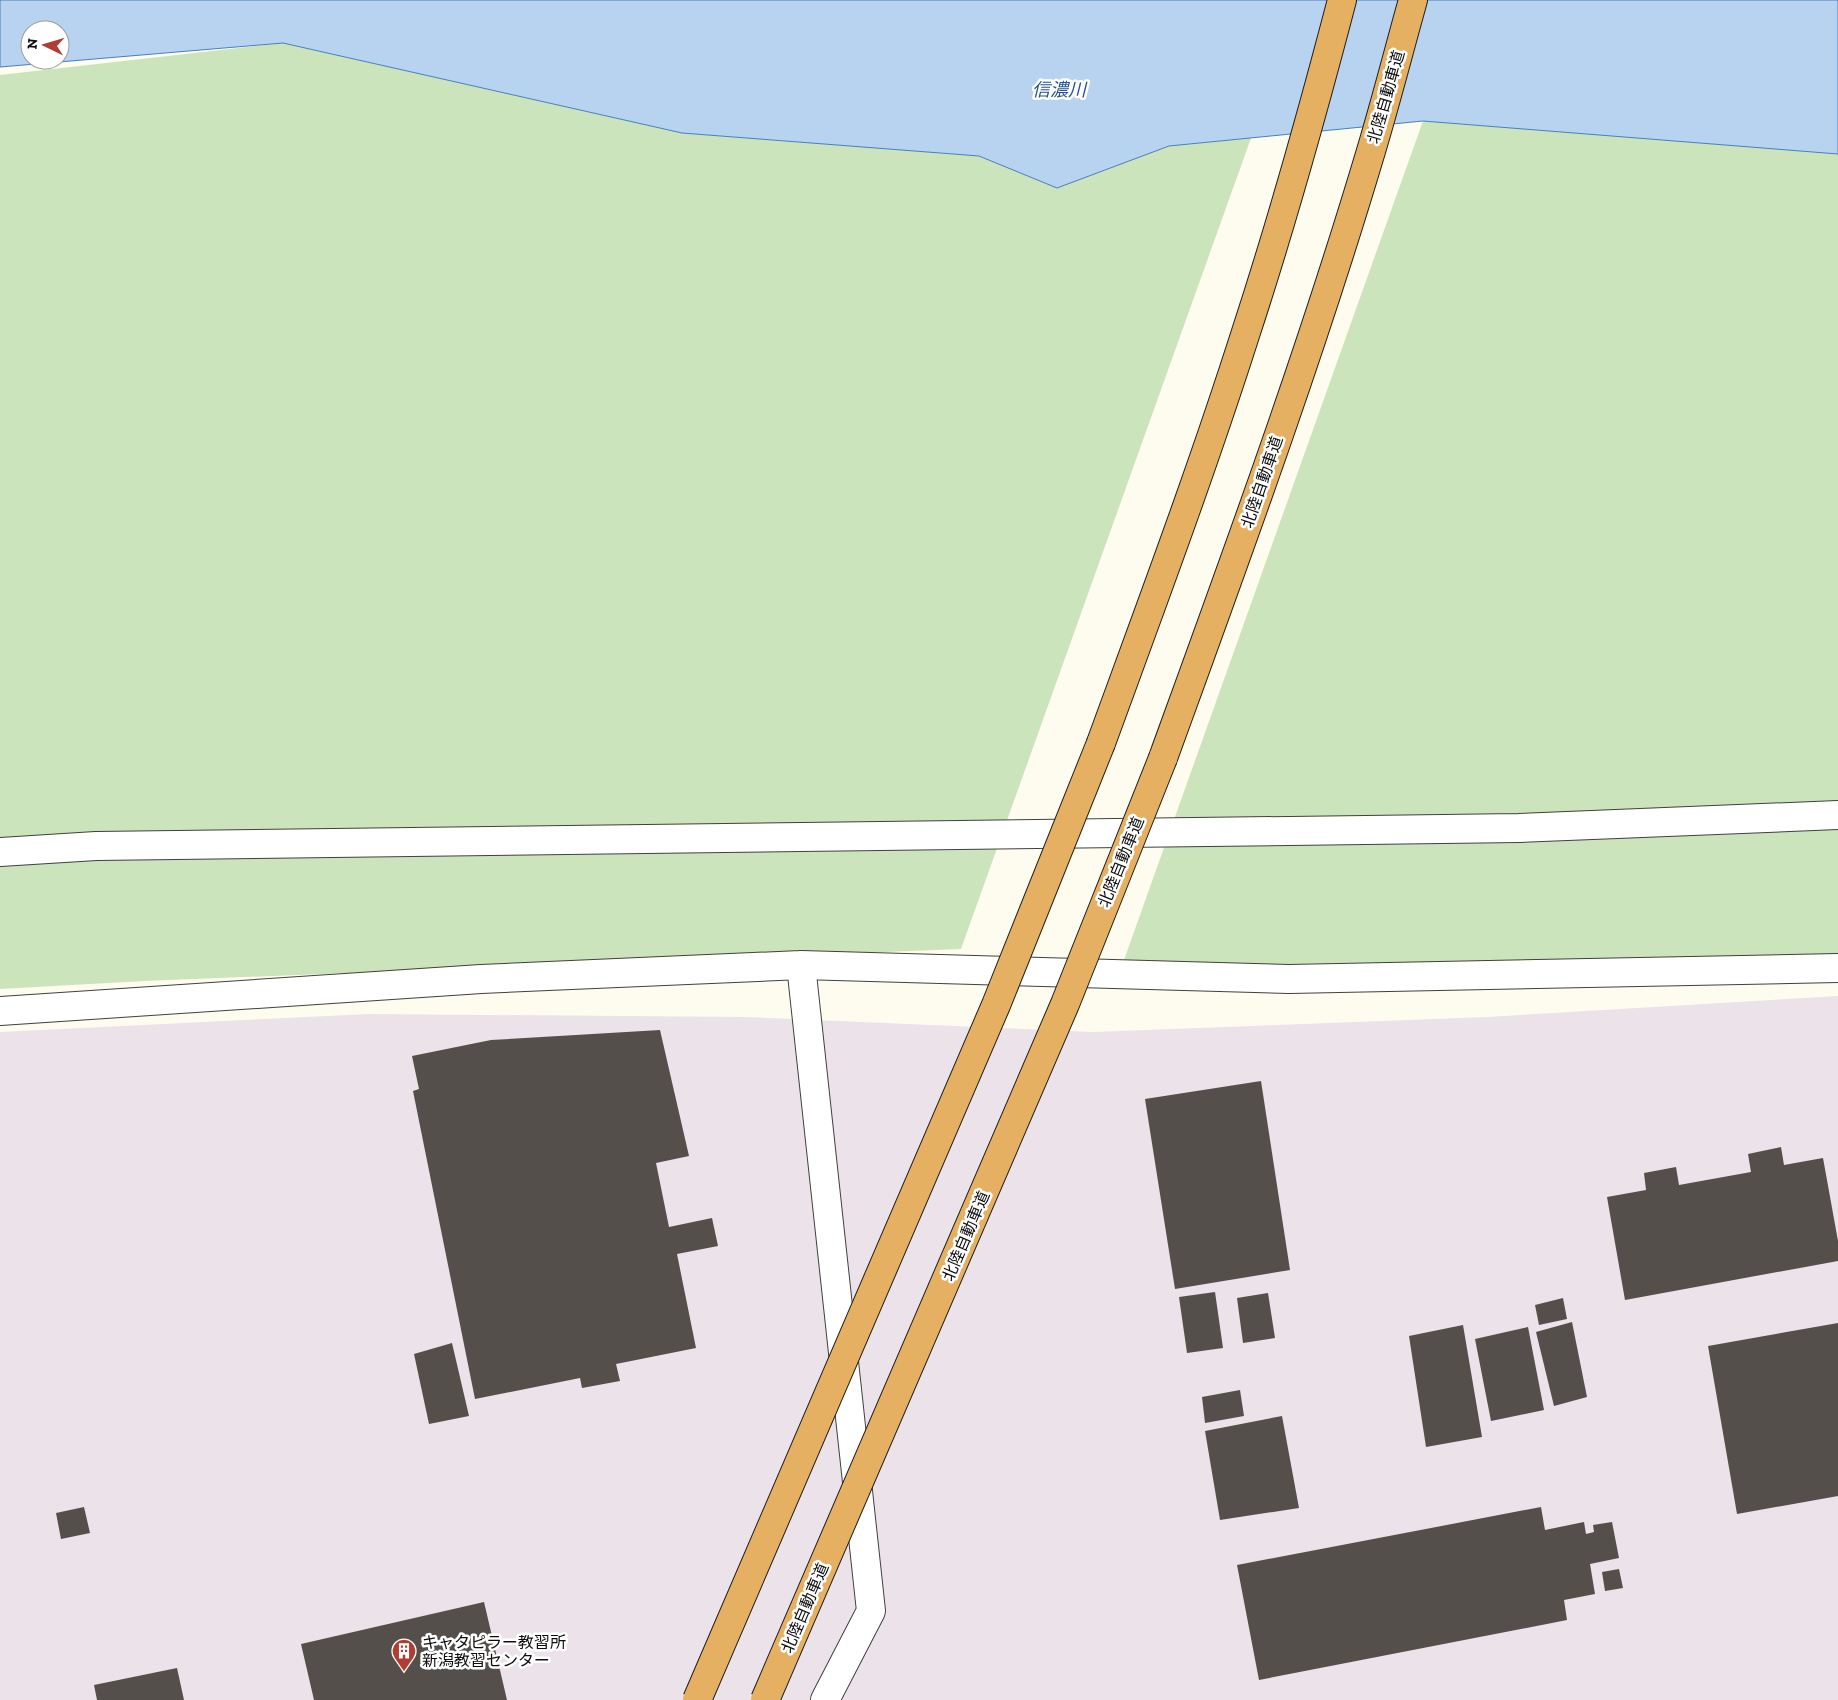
<svg xmlns="http://www.w3.org/2000/svg" width="1838" height="1700" font-family="'Zilla Slab','Noto Sans JP',serif">
  <style>
    .industrial { fill: #ebe2ea }
    .green { fill: #cbe4bb }
    .water { fill: #b8d3f0; stroke: #467fbf; fill-rule: evenodd }
    .building { fill: #544f4a }
    .lines { fill: none; stroke-linecap: round; stroke-linejoin: round }
    .street-casing { stroke: #404040; stroke-width: 30 }
    .highway-casing { stroke: #1e1e1e; stroke-width: 30 }
    .street { stroke: #fff; stroke-width: 28 }
    .highway { stroke: #e6b063; stroke-width: 28 }
    .highway-bridge-casing { stroke: #1e1e1e; stroke-width: 30; stroke-linecap: butt }
    .highway-bridge { stroke: #e6b063; stroke-width: 28 }
    .labels { text-anchor: middle; dominant-baseline: central; stroke-width: 5; stroke-linejoin: round; paint-order: stroke }
    .street-label { font-size: 16px; fill: #0d0d0d; stroke: #fff }
    .poi-label { font-size: 16px; fill: #0d0d0d; stroke: #fff; text-anchor: start }
    .water-label { font-size: 18px; font-style: italic; fill: #235392; stroke: #fff }
  </style>
  <rect width="100%" height="100%" fill="#fdfcee"/>
  <path class="industrial" d="M1838,996V1700H0V1032L369,1014L744,1017L1093,1032L1487,1017Z"/>
  <path class="green" d="M283,43L682,133L979,156L1057,188L1169,146L1251,138L961,949L144,981L0,989V75Z
    M1423,121L1838,154V955L1119,974Z"/>
  <path class="water" d="M0,0H1838V154L1423,121L1169,146L1057,188L979,156L682,133L283,43L0,67ZM30,30H60V60H30Z"/>
  <path class="building" d="M660,1030L689,1156L656,1163L669,1227L712,1218L718,1246L677,1254L696,1348L616,1364L620,1381L582,1388L580,1378L475,1399L413,1091L419,1089L412,1056L491,1040Z
    M1261,1081L1290,1270L1175,1289L1145,1099Z
    M1781,1147L1784,1165L1823,1158L1838,1241V1261L1625,1300L1607,1197L1646,1190L1644,1173L1676,1167L1679,1185L1751,1172L1748,1154Z
    M1215,1292L1223,1348L1187,1353L1179,1297Z
    M1268,1293L1275,1338L1243,1343L1237,1298Z
    M1563,1298L1567,1319L1539,1325L1535,1305Z
    M1572,1322L1587,1397L1554,1406L1536,1332Z
    M1838,1323V1496L1737,1514L1708,1346Z
    M1463,1325L1482,1437L1426,1447L1409,1336Z
    M1528,1327L1544,1410L1491,1421L1475,1339Z
    M452,1343L469,1416L429,1424L414,1354Z
    M1240,1390L1244,1416L1205,1423L1202,1397Z
    M1282,1416L1299,1508L1220,1520L1205,1431Z
    M84,1507L90,1533L61,1539L56,1513Z
    M1541,1507L1545,1530L1584,1522L1586,1534L1594,1532L1593,1525L1612,1522L1619,1558L1590,1564L1595,1594L1564,1600L1567,1620L1259,1680L1237,1565Z
    M1619,1569L1623,1588L1605,1591L1602,1572Z
    M484,1602L507,1700H314L301,1644Z
    M177,1668L184,1700H97L94,1685Z"/>
  <g class="lines">
    <defs>
      <path id="street" d="M0,852L96,846L1519,828L1838,815
        M801,965L871,1611L825,1700
        M0,1011L481,979L801,965L1289,979L1838,968"/>
      <path id="highway" d="M1101,743C1151,606 1202,470 1246,332C1282,222 1313,111 1342,0
        M1163,758C1236,557 1310,356 1371,151C1386,101 1399,50 1413,0"/>
    </defs>
    <use href="#street" class="street-casing"/>
    <use href="#highway" class="highway-casing"/>
    <use href="#street" class="street"/>
    <use href="#highway" class="highway"/>
    <defs>
      <path id="highway-bridge" d="M697,1700L996,1005L1101,743
        M765,1700L1065,1004L1163,758"/>
    </defs>
    <use href="#highway-bridge" class="highway-bridge-casing"/>
    <use href="#highway-bridge" class="highway-bridge"/>
  </g>
  <defs>
    <symbol id="building-pin" viewBox="-11 -11 22 30"><path d="M0 17L-7.5 6A9.5 9.5 0 1 1 7.5 6Z" fill="#af3d33" stroke="#fff"/><path d="M-4-6H4V6H1V3H-1V6H-4ZM-2.5-4.3h1.7v1.8h-1.7ZM.8-4.3h1.7v1.8H.8ZM-2.5-1h1.7V.8h-1.7ZM.8-1h1.7V.8H.8Z" fill="#fff"/></symbol>
  </defs>
  <g fill-rule="evenodd">
    <use href="#building-pin" x="390" y="1637" width="28" height="38"/>
  </g>
  <g class="labels">
    <g class="street-label">
      <text transform="translate(1386 97) rotate(-74)">北陸自動車道</text>
      <text transform="translate(1262 482) rotate(-71)">北陸自動車道</text>
      <text transform="translate(1121 862) rotate(-68)">北陸自動車道</text>
      <text transform="translate(966 1236) rotate(-67)">北陸自動車道</text>
      <text transform="translate(805 1608) rotate(-67)">北陸自動車道</text>
    </g>
    <g class="poi-label">
      <text x="422" y="1642">キャタピラー教習所<tspan x="422" dy="18">新潟教習センター</tspan></text>
    </g>
    <g class="water-label">
      <text x="1059" y="90">信濃川</text>
    </g>
  </g>
  <g transform="translate(45 45) rotate(275)"><circle r="24" fill="#ffffff" stroke="#9e9e9e"/>
  <path d="M0-4L9 19L0 12L-9 19Z" fill="#af3d33"/>
  <text y="-8" font-size="14" font-weight="bold" text-anchor="middle" fill="#0d0d0d">N</text>
  </g>
</svg>
